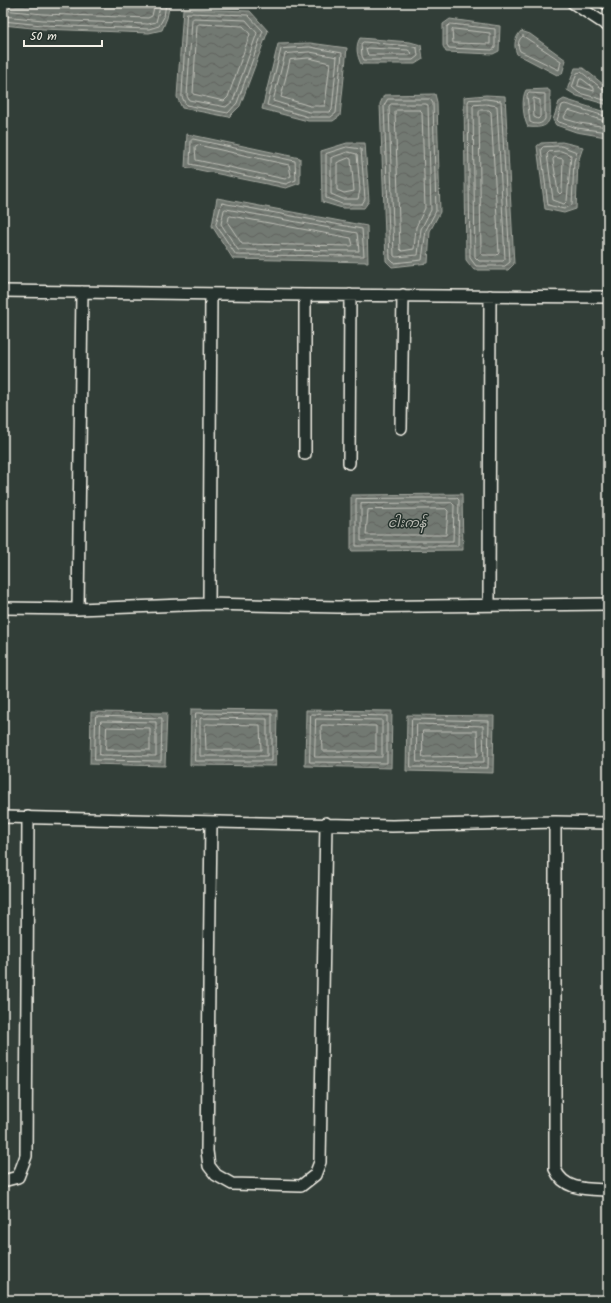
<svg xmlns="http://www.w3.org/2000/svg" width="611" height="1303" font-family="Kalam,'Noto Sans Myanmar',sans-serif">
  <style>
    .water { fill: url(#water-waves); stroke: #a6a9a1 }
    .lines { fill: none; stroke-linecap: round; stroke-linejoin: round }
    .shore { stroke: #c0c1b9; stroke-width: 1 }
    .street-casing { stroke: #f4f1e8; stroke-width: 14 }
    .street { stroke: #26332d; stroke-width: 11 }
    .rail { stroke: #f4f1e8; stroke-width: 3 }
    .labels { text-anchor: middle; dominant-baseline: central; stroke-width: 3; stroke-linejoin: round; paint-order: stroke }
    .water-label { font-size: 13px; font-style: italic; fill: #babbb3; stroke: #26332d }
  </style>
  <defs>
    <pattern id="water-waves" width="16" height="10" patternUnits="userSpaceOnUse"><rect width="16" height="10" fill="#727972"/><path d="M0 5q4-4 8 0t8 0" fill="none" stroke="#60635e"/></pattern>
  </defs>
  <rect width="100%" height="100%" fill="#323e38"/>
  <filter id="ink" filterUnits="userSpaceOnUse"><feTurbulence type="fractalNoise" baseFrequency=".025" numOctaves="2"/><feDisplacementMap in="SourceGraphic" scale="8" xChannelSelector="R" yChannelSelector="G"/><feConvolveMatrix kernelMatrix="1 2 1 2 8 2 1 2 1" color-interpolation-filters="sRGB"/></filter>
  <g filter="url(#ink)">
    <path class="water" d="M3,3H170L167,18L162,30L149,33L42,29L3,25Z
      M183,9L250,11L268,31L240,106L229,117L182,108L177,97Z
      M450,19L500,26L499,51L493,54L446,52L443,46V24Z
      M521,31L530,34L566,60L562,74L557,75L517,54C513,45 515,38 521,31Z
      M360,38L410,42L421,45L423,59L415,64H361C357,56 355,46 360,38Z
      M310,43L347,48L340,116L333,121H308L262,109L278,44Z
      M575,68H583L608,88V105L577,96L567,90Z
      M547,89L550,91C549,114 557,130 528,127C523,118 521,98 526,90Z
      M435,94L437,102L440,212L430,231L428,263L392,267L386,261L380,104L384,95Z
      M486,95L505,96L514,264L508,270H474L466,260L464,97Z
      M564,99L608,113V135L606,137L576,132L556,125L553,120L559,102Z
      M187,134L300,158V183L286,188L185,167Z
      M562,142L583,147L578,162L576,209L564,213L545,209L537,146L541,143Z
      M347,143H365L369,201L364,208H342L322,202L321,151Z
      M217,198L367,226L368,262L233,259L212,226Z
      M462,494L463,550L351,551V495Z
      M191,709L277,710L276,766L190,765Z
      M306,710L392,711L391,768L305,766Z
      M91,712L167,713L165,766L90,764Z
      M407,715L494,716L493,773L406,771Z"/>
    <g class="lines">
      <path class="shore" d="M3,10L43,14L148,18L152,16L155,3
        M187,13L248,15L263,31L237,103L228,113L186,105L182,97Z
        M3,16L43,20L148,24L156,22L161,3
        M194,18L246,20L257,33L233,101L226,107L189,100L187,96L192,20Z
        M3,21L42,25L149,29L159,26L164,17L166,3
        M199,24L243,26L250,34L228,97L224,101L193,94L197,26Z
        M451,24L495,29V48L492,50L449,48L447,45V27Z
        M454,29L490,33V44L453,43L452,30Z
        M523,36L561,61L559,70L520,51C517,46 518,39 523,36Z
        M364,42L409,46L417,48L418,56L413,60H364L362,56L361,44Z
        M310,47L342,53L336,113L331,117H308L267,105L281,49Z
        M369,48L408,50L412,53L410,55H368L366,49Z
        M310,52L337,57L332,110L330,112H309L273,101L285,54Z
        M309,58L330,63L325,106H310L281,97L290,60Z
        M580,79H582L594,88V91L578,86Z
        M608,91L604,90L581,72L577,73L572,87L579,93L608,101
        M529,93L545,94V119C542,125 535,125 530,122L527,96Z
        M534,98L540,100V117L538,119L534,117L533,100Z
        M388,99H430L433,103L436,211L426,230L422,260L394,263L390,259L384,106Z
        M486,99L501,101L510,262L505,266H476L470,258L468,102L469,100Z
        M391,104H426L428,105L431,210L421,229L418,255L396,257L394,256L389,107Z
        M486,104L497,106L505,259L503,261H479L475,257L473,106L474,105Z
        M397,110H420L422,112L425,208L416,227L414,249L402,251L400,249L395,112Z
        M481,110H489L491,112L499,253L497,255H483L481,254L479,112Z
        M608,117L565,104L562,105L557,120L559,122L577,128L608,132
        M608,122L568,110L564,117L565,119L579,123L608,127
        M193,139L295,161L296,180L286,184L190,164L191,141Z
        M198,145L289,165L291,176L285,179L196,160L195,147Z
        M561,146L577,152L574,161L572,205L564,209L548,205L541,149L543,147Z
        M347,147L361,149L365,199L362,204H342L326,198V154Z
        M561,151L571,155L567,201L564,204L553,200L547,154L549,152Z
        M348,152L357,154L360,190L358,199H343L331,194V158Z
        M555,157L563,159L562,192L560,194L558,192L553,160Z
        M349,158L351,159L354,191L344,193L337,190V163Z
        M222,203L362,229L364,256L236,255L216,225Z
        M226,209L357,233L359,251L238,250L221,224L224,210Z
        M231,216L351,238L353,245L351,246L242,244L228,223L229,217Z
        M457,498L459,500L458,546H356V499Z
        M452,503L454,505L453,541H361V504Z
        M446,509L448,511L446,535H366L368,510Z
        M196,713L272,714V761H195Z
        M311,714L387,716V763L310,762Z
        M96,716L162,718L161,761L95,760Z
        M201,718L267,719V756H200V720Z
        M316,719L382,720V757H315Z
        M412,719L489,721L488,768L411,767Z
        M101,721L156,722V756L100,755Z
        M207,724L260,725L261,750H206L205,726Z
        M417,724L483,726L484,762H417Z
        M322,725L376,726V751H322L321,727Z
        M107,727L150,728V750H106Z
        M423,731H477L478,756L423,757Z"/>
      <defs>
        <path id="street" d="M573,3L608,26
          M3,291L305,295L608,297
          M401,428L403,295
          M305,454V295
          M349,463L350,295
          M209,604L211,294
          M489,605L490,296
          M3,608L78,609L209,604L338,607L608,604
          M78,609L82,292
          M3,817L392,826L555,822L608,823
          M211,822L207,1151L209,1166L216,1175L232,1184L301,1186L315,1175L320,1162L326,823
          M555,822V1169C564,1191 588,1189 608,1190
          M3,1181L18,1177L26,1156L28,817"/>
      </defs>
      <use href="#street" class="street-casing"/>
      <use href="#street" class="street"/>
      <path class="rail" d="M595,3L608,11"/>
    </g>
  </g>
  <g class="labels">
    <g class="water-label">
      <text x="407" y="523">ငါးကန်</text>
    </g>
  </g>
  <rect width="611" height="1303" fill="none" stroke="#26332d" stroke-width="16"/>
  <rect x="8" y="8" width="595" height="1287" fill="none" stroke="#f4f1e8" stroke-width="1.5" filter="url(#ink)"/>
  <path d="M24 40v6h78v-6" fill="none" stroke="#f4f1e8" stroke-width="2"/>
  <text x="30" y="40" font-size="12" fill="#f4f1e8" stroke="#26332d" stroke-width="3" paint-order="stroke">50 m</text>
</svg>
